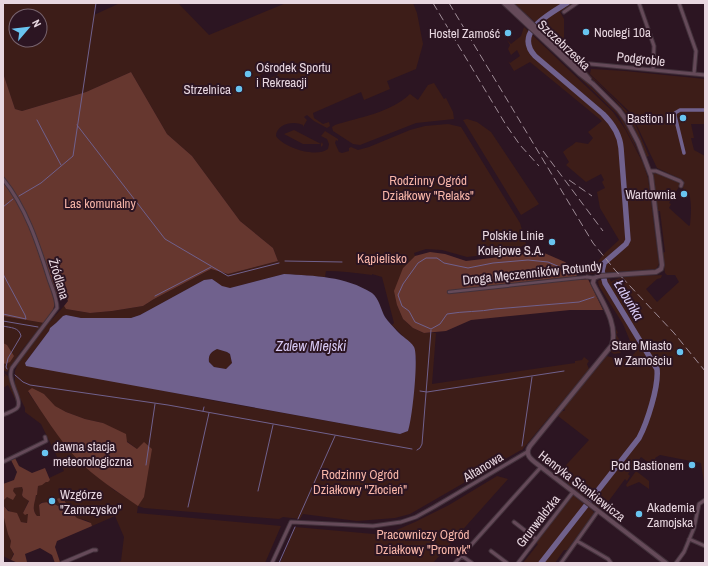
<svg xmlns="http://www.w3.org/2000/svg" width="708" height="566" font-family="'Archivo Narrow',sans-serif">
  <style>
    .green { fill: #3d1d18; fill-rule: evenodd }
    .forest { fill: #66372f }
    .water { fill: #70618d; fill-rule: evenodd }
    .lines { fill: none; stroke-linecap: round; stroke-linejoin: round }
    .stream { stroke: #70618d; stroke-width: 1 }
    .canal { stroke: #70618d; stroke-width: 3.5 }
    .river { stroke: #70618d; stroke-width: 5.5 }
    .pedestrian-casing { stroke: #42313b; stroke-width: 4.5 }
    .minor-casing { stroke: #42313b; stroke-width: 5 }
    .tertiary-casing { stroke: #42313b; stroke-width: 6 }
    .pedestrian { stroke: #654a59; stroke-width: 2.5 }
    .minor { stroke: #654a59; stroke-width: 3 }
    .tertiary { stroke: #654a59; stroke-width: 4 }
    .rail { stroke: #9f8c97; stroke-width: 1; stroke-dasharray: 8 4; stroke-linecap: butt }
    .poi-dot { fill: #68c4f0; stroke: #2c1522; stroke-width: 1.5 }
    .labels { text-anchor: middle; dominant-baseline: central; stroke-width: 4; stroke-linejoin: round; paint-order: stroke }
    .poi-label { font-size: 13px; fill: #e8d7e0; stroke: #2c1522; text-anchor: end }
    .street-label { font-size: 13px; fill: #e8d7e0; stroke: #2c1522 }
    .park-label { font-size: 13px; fill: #f7b5a8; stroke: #2c1522 }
    .water-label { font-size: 14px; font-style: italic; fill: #d7c9f4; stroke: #2c1522 }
  </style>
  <rect width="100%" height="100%" fill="#2c1522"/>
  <path class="green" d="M3,3H96L94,15L120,3H178L209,35L286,3H413L417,13L423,44L416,69L387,81L390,89L364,100L361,92L313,113L314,118L323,124L329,122L330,126L327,128L314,121L307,115L304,117L307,120L303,127V125C294,120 276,124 276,136C284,148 316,158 328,149L329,144L327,139L321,136L325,131L338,139V141L336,140L335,143L339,152L342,153L349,151V148L351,147L358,150L369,147L410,130L425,126L448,124L461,127L520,223L526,244L511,252L467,257L442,250L426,249L414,253L415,256L403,268L397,305L403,319L413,328L424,333H436L432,384L575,363V361L582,360L584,357L589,361L587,364L589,369L522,450H521L410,514L395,518L357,521L303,514L300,519L283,517L279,519L144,508L138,506L137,513L281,526L265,563H116L121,561L124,537L115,516L92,526C90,518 81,521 75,517C71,513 68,504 64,500L59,498L58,499L60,506H58L54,504L42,502L39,505L40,516H37C29,507 38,496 38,486L50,480L49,478L64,471L41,424L25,412V408L20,398L15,386V371L19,361L45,327L64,306L66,309L90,313L112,311L143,306L154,299L211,269L228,274L278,261L273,248L240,221L192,156L167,134L131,72L86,92L22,111L15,109L3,73ZM16,16H40V40H16ZM271,70L272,72L276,71L278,75L262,81L260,75ZM326,271C342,271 356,273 372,275V274L382,277L394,323L392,325L405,338L416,358L408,431L400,434L205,399L25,363L49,331L50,328L56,323L63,316L66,315L81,318H131L140,315L162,303L204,280L212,279L222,287L230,288L284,274L325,277ZM28,392L44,394L54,406L66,412L85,419L103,423L137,449L138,505L114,490L78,459L55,431Z
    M514,3H574L560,12L564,19V40L559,44Z
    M524,27L613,112L625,129L643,163L648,178L659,264L656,269L586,274L575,264L577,262L588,272L595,268C600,255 609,250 619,240L600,208L597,192L605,188L602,182L604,180L601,174L586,182L566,165L569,162L563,152C567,148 572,146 576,142L588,144L593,138L588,132L602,121L530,62L514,71L508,61L510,63L520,56L517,50L511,55L508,49L510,45L507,40L511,44L521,36Z
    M591,69L625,71L705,79V124H691L694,138H691L694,150L705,156V489L701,463L660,455L655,458L661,469L660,471L641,457L628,474L630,476L627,481L625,479L602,510L557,475L589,440L558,416L562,411H564L565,410L564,408L607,356C617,359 627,360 635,353L623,324L599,286L598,281L600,280L610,279L611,282C622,274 649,276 662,275L661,278L657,279L646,289L657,302L679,282L675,275H667L665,273L662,253L665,252L660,211H657L653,174L656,173L680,182V185L683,187L684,183L683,180L657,168L631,113L590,74ZM679,187L684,189L679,196L685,199L689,193C692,204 691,215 690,225L689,226L669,208L671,204L669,203Z
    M585,70L629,113L634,121L649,156L646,157C641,145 637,131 630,120C619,101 600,86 584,71Z
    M580,76L619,114L627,127L642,159L618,115L579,77Z
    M434,83L444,99L446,98L453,112L454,119L416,123L360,145L353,144L333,131L332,127L335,125C360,117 390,113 410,94L418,100L428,85Z
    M467,119L477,122L491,132L539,204L521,215L463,120Z
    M294,130L321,144L322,142L323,145L321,147V144H303L284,134Z
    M3,316L44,323L21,351L7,372L3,370Z
    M616,329L618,333L616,334L623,346L626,348L620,353L614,354L611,352L615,343Z
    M217,349L227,352L230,354L232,363L226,369L214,367L209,362C208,355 211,352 217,349Z
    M4,373L8,376L17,400L16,401L8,385L3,388V377L5,376Z
    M636,471L649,481V489L639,482L627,487L626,485Z
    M497,476L508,479L433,563H280L295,527L385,535L415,522L449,505Z
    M22,487L23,490L22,495L23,497L29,500L23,513L29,514L27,523L21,522C15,512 10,513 3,505V501L7,497L13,499L12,491L14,488Z
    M572,496H574L593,511L594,513L567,550H564L555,563H523L538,544L536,543Z
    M3,514C6,525 13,539 11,550L14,552L11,560L3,556Z"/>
  <path class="forest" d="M131,72L167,134L192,156L240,221L273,248L278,261L228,274L211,269L154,299L143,306L112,311L90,313L66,309L64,306L68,301L64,292L54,297C56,310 51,313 44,323L3,316V73L15,109L22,111L86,92Z
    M430,252L445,254L466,261L542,252L565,262L579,274L576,276L578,280L588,279L603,310H570L471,320L446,331L424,333L413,328L403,319L397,305L394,291L403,268L415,256Z
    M3,343L7,345L14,356L10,362L5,364L3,362Z
    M32,388L44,394L55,406L66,412L85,419L103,423L126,434L127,442L137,449L144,442L152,449L144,497L138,506C118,492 94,477 77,459C58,438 43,414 28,391Z
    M15,458L19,466L32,473L45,468L50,480L48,482H46L42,485L38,486L37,495H36C35,503 31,509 37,516H40L39,505C44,500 53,503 58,506L60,505L57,499L59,498L64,500L74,515L77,518L91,523L92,526L57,541L55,547L60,562L55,563L52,555L40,548L25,554L27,562L29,563H18L11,560L14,554L10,547L11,541L8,534L3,514V505L8,511L17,513L21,522L27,523L28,514H27L25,515L23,513L29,501L23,497L22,495L23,490L22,487L14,488L13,491L16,495L13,500L7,497L3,501V484L14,480L17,472L11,460Z"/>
  <path class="water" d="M284,274C315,276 345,276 372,293C379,298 381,310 385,317C388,322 393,326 397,331C402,337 410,340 414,347C419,356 412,421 408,431L400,434L26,366L25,363L49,331L50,328L56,323L63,316L66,315L81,318H131L140,315L162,303L204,280L212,279L222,286L230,288ZM217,349L227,352L230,354L232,363L226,369L214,367L209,362C208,355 211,352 217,349Z"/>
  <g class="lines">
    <path class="stream" d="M37,120L61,165
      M77,125L165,239L228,276L279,263
      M19,196L41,183L73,156L96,3
      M3,207L13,199
      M285,261L342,262
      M567,270L548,262L528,260L493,263L468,268L444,263L437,258H426L418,263L403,284L398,295L402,306L409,311L415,322L431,329L440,324L447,314C463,311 480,312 495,309L579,302L594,297
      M3,274L25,315L26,319L3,314
      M155,296L211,267
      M3,321L38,327
      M3,326C11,328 19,327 21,336L8,358L6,367L7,369
      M15,375L23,382L30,385L168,405L412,449
      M420,391L427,392L564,371
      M203,411L204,407
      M522,446L532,377
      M417,450L420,448L422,444L431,330
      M146,465L155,404
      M258,491L273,425
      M188,507L209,413
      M298,519L335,436
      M279,563L295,527"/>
    <path class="canal" d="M684,153L675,116V113L680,110H705"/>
    <path class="river" d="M541,563L639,438C647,423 659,386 657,369L605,283L602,271L604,263L626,244L628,240L621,148C620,134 613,124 603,114L535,56C513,32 550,14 567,3"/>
    <defs>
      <path id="pedestrian" d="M449,292L587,277"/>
      <path id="minor" d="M639,3L654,46L653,70
        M679,3L696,51L694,74
        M564,12L577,3
        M576,66L580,64H591L705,75
        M650,171H656L680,181L682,183L681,186
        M3,179C26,207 38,244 49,279C52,288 57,298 57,308L12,368C6,381 24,401 17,408C14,411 7,413 3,415
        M587,277L594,278
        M3,462L46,441L45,437
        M514,522L536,539
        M689,539L705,546
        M577,541L608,559L611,563
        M491,551L507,563
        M462,556L472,563
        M62,563L93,550H96
        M272,563L291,522L373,526L401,522L416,517L434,507L527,452
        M455,563L541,467
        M518,563L573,492
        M561,563L598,511
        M676,563L684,552L694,528L699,504L705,500"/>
      <path id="tertiary" d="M504,3L580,74L593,84L619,110L627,121L638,142L651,176L662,265L661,269L656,272L599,276L594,278L593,283C602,302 618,323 612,345L530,446C523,456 534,461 541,467L666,563
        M510,3L583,72L589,79"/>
    </defs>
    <use href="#pedestrian" class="pedestrian-casing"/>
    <use href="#minor" class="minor-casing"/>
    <use href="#tertiary" class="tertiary-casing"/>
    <use href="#pedestrian" class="pedestrian"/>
    <use href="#minor" class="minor"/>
    <use href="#tertiary" class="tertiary"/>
    <path class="rail" d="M433,3L506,125L520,145L539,166
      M449,3L593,243L615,270L674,333L705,371
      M543,151L603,231
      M569,180L592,196"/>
  </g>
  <g class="poi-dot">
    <circle cx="586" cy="32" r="4"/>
    <circle cx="508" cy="33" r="4"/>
    <circle cx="248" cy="74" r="4"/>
    <circle cx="239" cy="89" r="4"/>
    <circle cx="683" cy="118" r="4"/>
    <circle cx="684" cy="194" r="4"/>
    <circle cx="552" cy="242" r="4"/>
    <circle cx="680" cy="352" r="4"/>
    <circle cx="45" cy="453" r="4"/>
    <circle cx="692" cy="465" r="4"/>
    <circle cx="52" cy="501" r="4"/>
    <circle cx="639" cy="514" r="4"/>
  </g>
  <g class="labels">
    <g class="poi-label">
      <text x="594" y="32" text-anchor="start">Noclegi 10a</text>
      <text x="500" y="33">Hostel Zamość</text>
      <text x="256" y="67" text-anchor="start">Ośrodek Sportu<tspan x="256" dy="15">i Rekreacji</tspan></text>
      <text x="231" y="89">Strzelnica</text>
      <text x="675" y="118">Bastion III</text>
      <text x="676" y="194">Wartownia</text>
      <text x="544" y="235">Polskie Linie<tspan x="544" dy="15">Kolejowe S.A.</tspan></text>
      <text x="672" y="345">Stare Miasto<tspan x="672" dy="15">w Zamościu</tspan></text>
      <text x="53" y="446" text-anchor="start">dawna stacja<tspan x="53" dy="15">meteorologiczna</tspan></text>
      <text x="684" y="465">Pod Bastionem</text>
      <text x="60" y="494" text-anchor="start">Wzgórze<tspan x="60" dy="15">"Zamczysko"</tspan></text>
      <text x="647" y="507" text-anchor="start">Akademia<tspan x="647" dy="15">Zamojska</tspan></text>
    </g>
    <g class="street-label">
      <text transform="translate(564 45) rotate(43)">Szczebrzeska</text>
      <text transform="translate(641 59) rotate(6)">Podgroble</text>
      <text transform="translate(532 273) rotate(-6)">Droga Męczenników Rotundy</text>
      <text transform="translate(59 279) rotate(73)">Źródlana</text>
      <text transform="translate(483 467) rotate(-31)">Altanowa</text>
      <text transform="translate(582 486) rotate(38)">Henryka Sienkiewicza</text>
      <text transform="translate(538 521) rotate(-52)">Grunwaldzka</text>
    </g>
    <g class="park-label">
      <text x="428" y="180">Rodzinny Ogród<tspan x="428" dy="15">Działkowy "Relaks"</tspan></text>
      <text x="100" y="203">Las komunalny</text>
      <text x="382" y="258">Kąpielisko</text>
      <text x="360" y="474">Rodzinny Ogród<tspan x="360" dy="15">Działkowy "Złocień"</tspan></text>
      <text x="423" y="534">Pracowniczy Ogród<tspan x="423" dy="15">Działkowy "Promyk"</tspan></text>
    </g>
    <g class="water-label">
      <text transform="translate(629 300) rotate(59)">Łabuńka</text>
      <text x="311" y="346">Zalew Miejski</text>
    </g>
  </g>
  <rect width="708" height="566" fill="none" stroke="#e8d7e0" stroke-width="8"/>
  <g transform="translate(28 28) rotate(62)"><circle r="19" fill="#2c1522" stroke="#77636e"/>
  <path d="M0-3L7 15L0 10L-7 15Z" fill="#68c4f0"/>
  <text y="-6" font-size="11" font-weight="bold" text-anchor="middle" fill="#e8d7e0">N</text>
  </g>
</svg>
